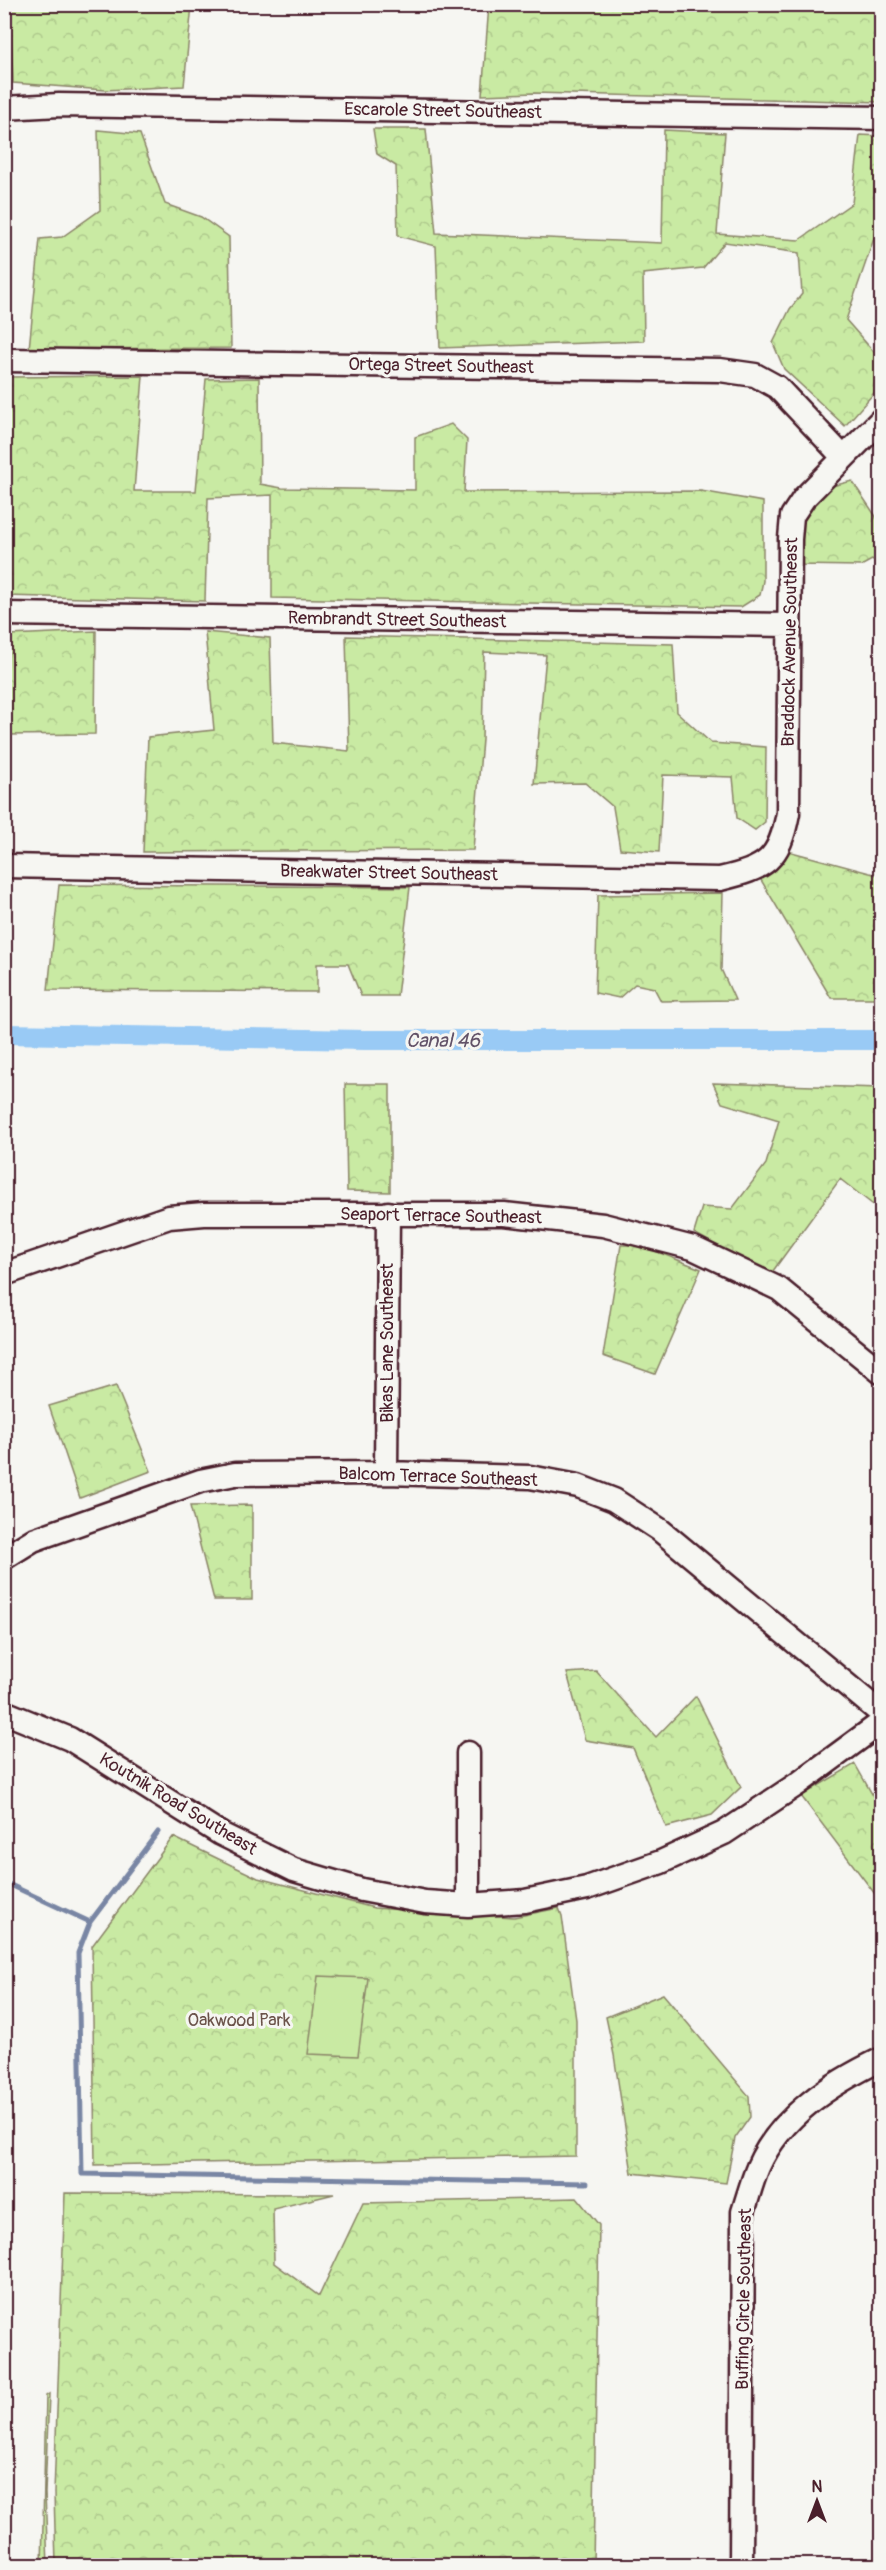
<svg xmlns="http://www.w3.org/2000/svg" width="886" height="2570" font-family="Pangolin,sans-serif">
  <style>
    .forest { fill: url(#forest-crowns); stroke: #8a8467; stroke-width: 1.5 }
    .wetland { fill: url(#wetland-marsh); stroke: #8a8467; stroke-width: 1.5 }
    .pitch { fill: #c9eaa3; stroke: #8a8467; stroke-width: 1.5 }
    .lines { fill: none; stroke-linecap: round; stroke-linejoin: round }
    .stream { stroke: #7986a4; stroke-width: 5 }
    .canal { stroke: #99caf5; stroke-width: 20 }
    .minor-casing { stroke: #4a1f2b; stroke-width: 27 }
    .minor { stroke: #f6f6f2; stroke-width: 22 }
    .labels { text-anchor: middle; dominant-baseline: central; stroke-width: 6; stroke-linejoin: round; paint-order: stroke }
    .street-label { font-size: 18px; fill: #4a1f2b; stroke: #f6f6f2 }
    .park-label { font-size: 18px; fill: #6a5249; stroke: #f6f6f2 }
    .water-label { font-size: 20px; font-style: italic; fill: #625268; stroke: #f6f6f2 }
  </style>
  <defs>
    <pattern id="forest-crowns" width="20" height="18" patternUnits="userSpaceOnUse" patternTransform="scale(1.5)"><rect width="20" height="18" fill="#c9eaa3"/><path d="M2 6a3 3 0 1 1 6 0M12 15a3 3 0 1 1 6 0" fill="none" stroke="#aec88c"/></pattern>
    <pattern id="wetland-marsh" width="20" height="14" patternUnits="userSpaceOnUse" patternTransform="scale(1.5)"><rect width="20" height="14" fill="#c9eaa3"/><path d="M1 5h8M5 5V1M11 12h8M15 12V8" fill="none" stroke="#aec88c"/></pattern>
  </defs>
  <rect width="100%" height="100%" fill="#f6f6f2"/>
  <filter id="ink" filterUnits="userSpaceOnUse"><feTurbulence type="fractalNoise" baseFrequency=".0167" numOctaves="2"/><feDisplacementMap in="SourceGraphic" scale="12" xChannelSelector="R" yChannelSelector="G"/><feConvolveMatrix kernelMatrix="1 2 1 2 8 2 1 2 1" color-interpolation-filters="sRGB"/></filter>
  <g filter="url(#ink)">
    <path class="forest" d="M10,5H192L184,86L105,90L13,83Z
      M489,5H881V102L534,93L482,95Z
      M373,129H426L436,233L662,243L664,130L725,133L717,234L799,240L852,203L860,135L881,136V218L846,320L881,360V385L845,426L784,369L773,343L790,309L802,294L799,253L725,242L703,268L643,274L644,341L440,348L436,246L398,236L396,166L377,154Z
      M98,130L140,134L165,204L201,217L229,237L231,348L29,349L40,239L62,237L100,210Z
      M143,376L134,491H196L206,379L259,378L260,484L282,488L415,490V437L451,424L467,440L464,492L701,491L763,502V581L760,595L741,607L272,598V495L208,498L205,601L5,596V377Z
      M852,481L881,524V555L861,566L797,565L799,514L824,488Z
      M96,631L95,734L5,735V699L10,635Z
      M205,632L270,638L273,743L349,751L346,636L673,644L677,712L711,743L766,747L765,822L755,830L737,818L733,777L663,775L659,852L620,849L613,807L585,783L534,784L546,655L484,652L482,739L473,850L143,852L148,737L214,730Z
      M788,851L881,876V998H831L758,875Z
      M59,885L410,887L397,996H361L348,964H317V992L48,990Z
      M723,893L721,969L735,1000L661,1001L654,988L635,984L619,998L595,993L598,895Z
      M713,1083L881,1088V1211L840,1179L770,1275L694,1233L702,1207L732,1209L766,1164L779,1120L722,1103Z
      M345,1084H390V1192L347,1191Z
      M621,1245H640L701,1269L655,1374L603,1356Z
      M116,1386L151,1471L80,1498L49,1406Z
      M252,1505V1600H214L190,1506Z
      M596,1671L656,1737L696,1696L741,1787L712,1815L666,1827L633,1748L585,1740L567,1673Z
      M855,1764L881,1810V1894H875L801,1796Z
      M173,1837L258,1878L374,1908L514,1917L559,1908L562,1916L576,2020V2156L95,2165L92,1946Z
      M663,1994L749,2096L750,2117L735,2138L726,2183L632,2173L614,2055L606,2017Z
      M65,2193L334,2194L273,2209L274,2263L319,2296L363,2203L577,2198L599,2225L593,2565H56L54,2493Z"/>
    <path class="wetland" d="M49,2394L45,2493L48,2565L42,2566L46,2396Z"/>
    <path class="pitch" d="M318,1976L368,1978L358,2056L308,2054Z"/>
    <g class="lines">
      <path class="stream" d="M158,1832L90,1922L78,1953L82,2174L587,2183
        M4,1882L90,1922"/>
      <path class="canal" d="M4,1034L365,1040H882"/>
      <defs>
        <path id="minor" d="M4,108L59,105L882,118
          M4,360L720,370L755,375L777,387L843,457
          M4,614L789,625
          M4,866L720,879C766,868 779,861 788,813L790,539L792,516L804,498L882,419
          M4,1274L169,1217L204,1214H504L603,1225L693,1248L779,1289L882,1373
          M386,1473L388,1213
          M4,1558L33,1540L200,1481L235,1474L386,1473L530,1477L578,1486L614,1500L660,1530L882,1714
          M4,1712L70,1739L221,1834L294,1870L362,1890L425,1902L468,1905L525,1901L587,1888L661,1862L724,1833L799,1783L882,1722
          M468,1753V1905
          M741,2566L743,2212C748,2197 752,2181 758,2167C781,2115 832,2083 882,2059"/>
      </defs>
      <use href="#minor" class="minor-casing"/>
      <use href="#minor" class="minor"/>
    </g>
  </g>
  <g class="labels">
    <g class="street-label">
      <text transform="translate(443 111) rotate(1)">Escarole Street Southeast</text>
      <text transform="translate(441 366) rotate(1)">Ortega Street Southeast</text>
      <text transform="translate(397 620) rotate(1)">Rembrandt Street Southeast</text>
      <text transform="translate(790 642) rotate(-89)">Braddock Avenue Southeast</text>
      <text transform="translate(389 873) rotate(1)">Breakwater Street Southeast</text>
      <text transform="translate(441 1216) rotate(1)">Seaport Terrace Southeast</text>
      <text transform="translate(387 1343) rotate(-90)">Bikas Lane Southeast</text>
      <text transform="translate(438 1477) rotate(2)">Balcom Terrace Southeast</text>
      <text transform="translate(178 1804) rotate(31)">Koutnik Road Southeast</text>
      <text transform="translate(744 2299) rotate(-89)">Buffing Circle Southeast</text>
    </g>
    <g class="park-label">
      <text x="239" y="2020">Oakwood Park</text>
    </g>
    <g class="water-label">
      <text x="443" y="1040">Canal 46</text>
    </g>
  </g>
  <rect width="886" height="2570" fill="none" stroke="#f6f6f2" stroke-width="24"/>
  <rect x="12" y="12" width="862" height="2546" fill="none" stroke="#4a1f2b" stroke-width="2" filter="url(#ink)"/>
  <g transform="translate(817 2501)" stroke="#f6f6f2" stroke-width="4.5" paint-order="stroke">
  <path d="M0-4.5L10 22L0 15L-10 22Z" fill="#4a1f2b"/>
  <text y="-9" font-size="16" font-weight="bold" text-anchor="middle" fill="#4a1f2b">N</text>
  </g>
</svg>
